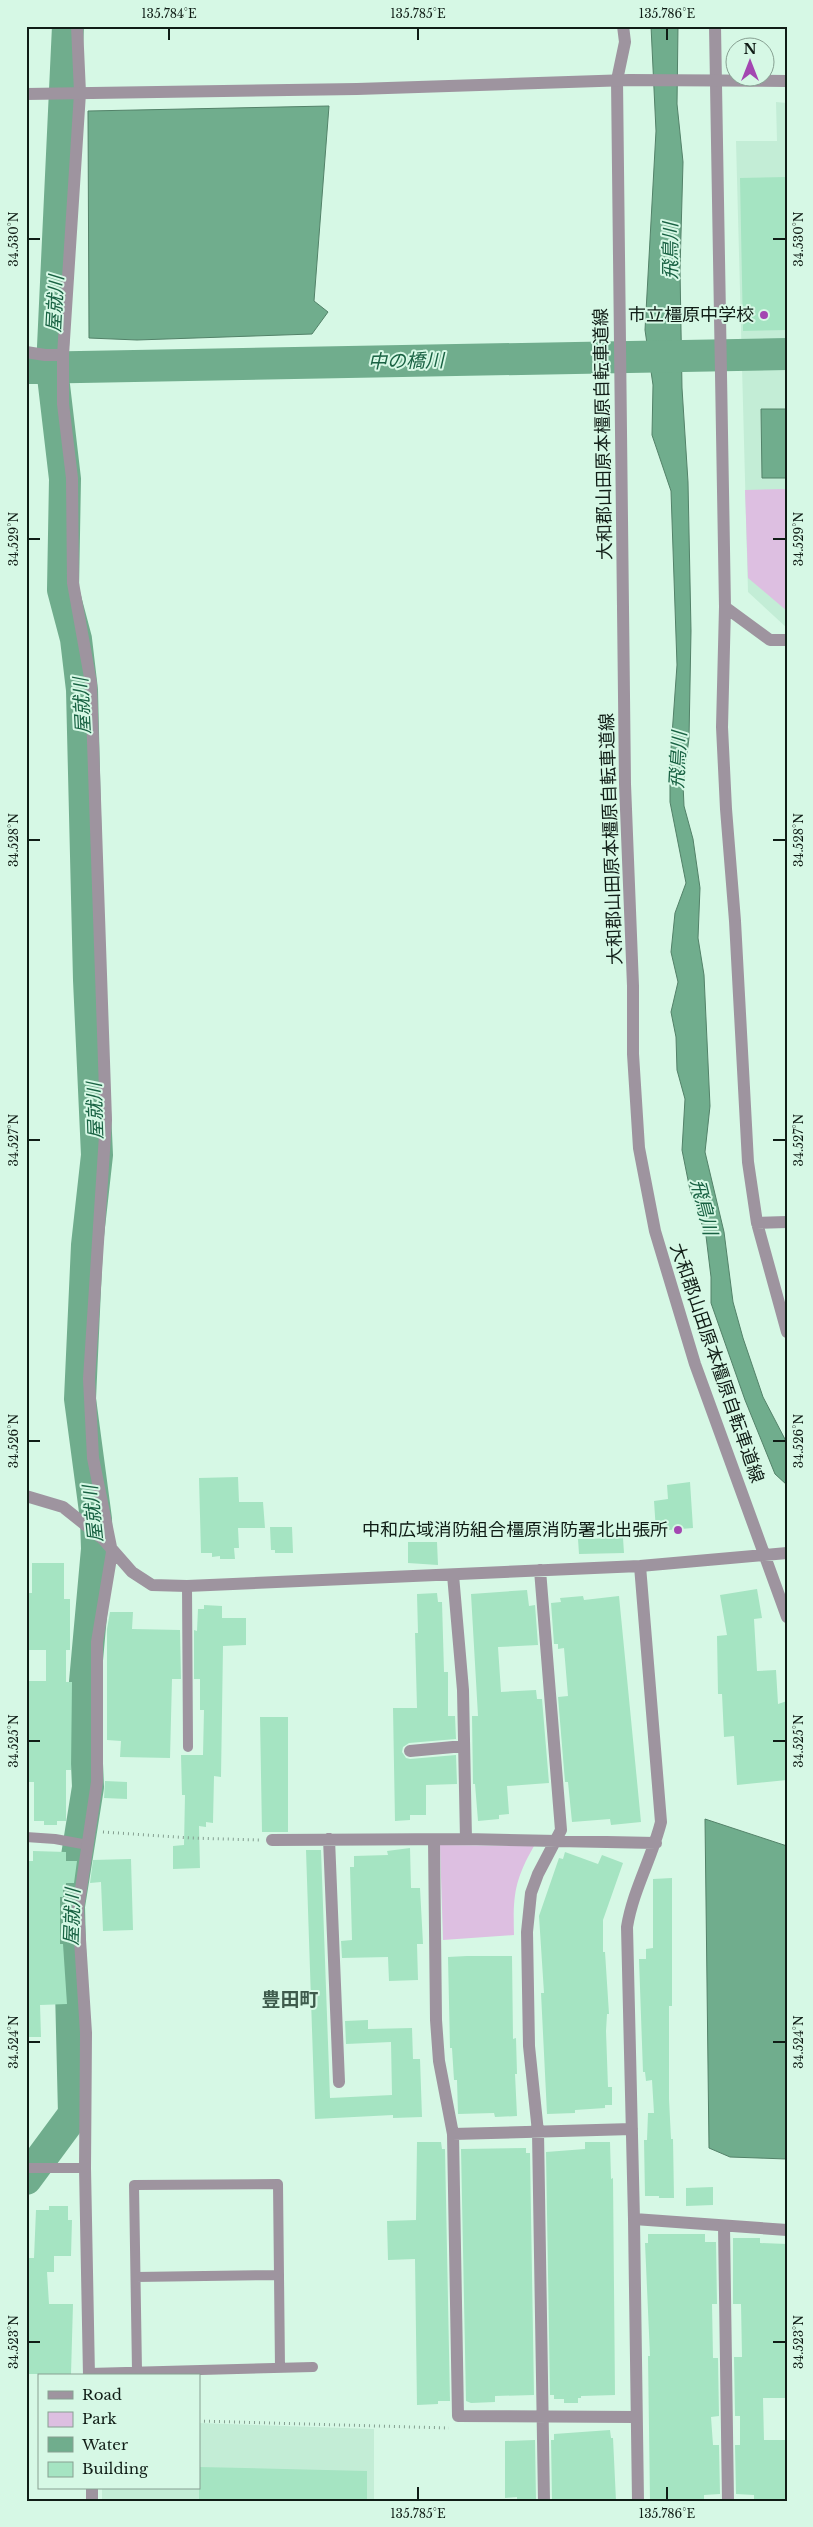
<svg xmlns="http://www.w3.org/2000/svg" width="813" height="2527" font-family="'Libre Baskerville','Noto Sans JP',serif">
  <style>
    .built { fill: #c3edd6 }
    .green { fill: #ddbfe1 }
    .water { fill: #70ad8d; stroke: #538269 }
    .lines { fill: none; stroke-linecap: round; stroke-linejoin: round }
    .river { stroke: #70ad8d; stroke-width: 32 }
    .building { fill: #a5e4c2 }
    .path { stroke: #849e90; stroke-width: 3; stroke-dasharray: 1 4; stroke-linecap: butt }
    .service { stroke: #9e949f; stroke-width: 10 }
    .minor { stroke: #9e949f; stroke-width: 12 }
    .tertiary { stroke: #9e949f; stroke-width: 12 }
    .ticks { fill: none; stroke: #101d16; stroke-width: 2 }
    .poi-dot { fill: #a347b1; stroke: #d6f8e5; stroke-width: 2 }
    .labels { text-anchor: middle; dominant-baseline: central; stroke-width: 4; stroke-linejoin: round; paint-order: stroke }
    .poi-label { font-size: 18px; fill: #101d16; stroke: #d6f8e5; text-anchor: end }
    .street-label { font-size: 18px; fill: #101d16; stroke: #d6f8e5 }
    .water-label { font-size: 19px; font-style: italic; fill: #196243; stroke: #d6f8e5 }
    .neighbourhood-label { font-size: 19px; font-weight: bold; fill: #3e5b4c; stroke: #d6f8e5 }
    .neatline { fill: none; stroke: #101d16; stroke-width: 2 }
    .ticks-label { font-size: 12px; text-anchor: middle; fill: #101d16 }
  </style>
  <rect width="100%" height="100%" fill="#d6f8e5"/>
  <path class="built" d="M776,102L787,103V628L748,592L736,141H777Z
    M199,2423L374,2429V2501H102V2488H199Z"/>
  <path class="green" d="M787,489V611L748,578L745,490Z
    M440,1845L534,1846C514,1881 513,1896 514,1935L443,1940Z"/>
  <path class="water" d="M651,26H678L677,104L683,162L680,270L682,388L688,482L691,631L689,738L683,784L684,806L693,839L700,888L698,938L704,975L710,1106L705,1152L724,1232L733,1302L743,1338L763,1397L787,1443V1485L775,1474L745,1400L711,1303V1277L706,1236L690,1190L682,1150L685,1099L677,1070L676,1037L671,1012L678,982L671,952L675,913L686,883L670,802V763L677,665L671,491L652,435L653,385L645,330L656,131Z
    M329,106L314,301L328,312L312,334L137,340L89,338L88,111Z
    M761,409H787V478H762Z
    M705,1819L787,1846V2159L730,2157L709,2148Z"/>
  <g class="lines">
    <path class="river" d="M26,368L787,354
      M26,2179L74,2114L69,1906L88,1787L84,1693L97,1549L96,1519L80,1399L87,1245L97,1155L89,980L82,690L76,639L63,590L65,479L52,368L68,26"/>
  </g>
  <path class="building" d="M787,177V330L743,331L740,178Z
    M238,1477L239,1502H263L265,1528H238L239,1548H234L235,1559H220V1556L212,1557V1553H201L199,1478Z
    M690,1482L693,1528L656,1531L654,1501L668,1499L667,1485Z
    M270,1527H292L293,1553H275V1550H271Z
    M623,1538L624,1553L579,1554L578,1539Z
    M408,1542H437L438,1565L408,1563Z
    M32,1563H64V1599H70V1650H66V1682H72L71,1770H66V1821H57V1825H44V1821H34V1782H26L28,1681H46V1650H29L26,1593H32Z
    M757,1589L762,1618L754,1619L757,1671L776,1670L778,1704L787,1701V1780L737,1785L734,1736L724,1737L722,1694H718L717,1636L727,1635L720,1595Z
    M527,1590L529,1606L535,1605L538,1645L498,1647L501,1692L536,1690L537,1699H542L549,1783L507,1786L509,1814L499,1815V1819L478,1821L475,1784H473L472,1716H478L471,1594Z
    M437,1593L438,1602H442L444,1672H448V1716H455L456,1739L409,1743L403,1747L402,1752L406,1758L410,1759L456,1755L457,1784L426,1785V1815H410V1820L395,1821L393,1708H417L415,1633H418L417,1594Z
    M583,1596L584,1600L619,1596L641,1822L611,1825L610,1819L572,1822L568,1782H565L558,1697L568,1696L564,1648L558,1649V1644H554L551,1603L561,1602L560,1598Z
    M204,1605L222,1606V1618H246V1645L223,1646L221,1777L214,1776L213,1823L206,1822V1827L199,1826L200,1868L173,1869V1846L184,1845L185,1795H182L181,1755H203L204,1710H200V1679H194V1630L197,1631L198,1609H204Z
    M110,1612H133L132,1629L180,1630L181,1679H172L170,1758L120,1757L121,1741L107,1740V1629Z
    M260,1717H288V1832H262Z
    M105,1781L127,1782V1799L104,1798Z
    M410,1848L411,1888H420L423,1944H417L418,1980L389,1981L388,1957L342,1958L341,1941L352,1940L350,1867H354V1856L388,1855L387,1851Z
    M306,1850H321L330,2098L392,2095L391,2042L346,2044L345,2021L368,2020V2029L412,2028L413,2059H420L422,2117L393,2118V2115L315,2119Z
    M33,1851L66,1852V1861H77L74,1883H66V1888H63V1897H60V1944H63L67,2004L40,2005L41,2037H26V1861H33Z
    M565,1852L598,1864L602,1855L623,1863L603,1920V1952H605L609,2014H607L606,2031L608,2087H612V2105H605V2108L575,2110V2113L547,2114L541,1993H544L539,1916L559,1858L563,1859Z
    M131,1859L133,1930L103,1931L101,1882L90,1883L93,1860Z
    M672,1878V2006H669V2099L671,2139H673L674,2198H659V2196H645L644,2140H647L648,2113H654L652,2080L646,2081L645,2072H643L639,1959H646V1949L653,1948V1879Z
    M467,1956H512L513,2039L516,2038L517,2074H515L517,2116L495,2117L494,2113L458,2114L457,2080H454L452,2048H450L448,1957Z
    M417,2142H441L442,2149H445L450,2401H438V2404L417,2405L415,2259L388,2260L387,2221L416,2220Z
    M585,2142H610L611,2179L613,2178L615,2395L581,2396V2398H578V2403H564V2399H554V2395H550L546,2152L585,2149Z
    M526,2148V2153H530L534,2395L495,2396V2402L471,2403L466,2401L461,2149Z
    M713,2187V2205L686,2206V2188Z
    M49,2206H68V2220H72L71,2256H54V2272H47L49,2304H73L71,2374H29L27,2258H34L36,2210H49Z
    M648,2234H705V2242H716L717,2304H712L713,2358H718L719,2416L711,2417L713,2445H719L720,2494L704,2495V2500L650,2501L648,2356H650L645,2243H648Z
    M733,2238H760V2243L787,2244V2398H763L764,2440H787V2499L783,2501H754V2495L736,2494L735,2445H740V2416H735L734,2357H742L741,2304H733Z
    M610,2430L611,2438H613L616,2501H552L551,2440H554V2434Z
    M535,2440L536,2501H517V2497L505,2498V2441Z
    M199,2467L367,2471V2501H199Z"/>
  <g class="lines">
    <path class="path" d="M103,1832L191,1838L259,1840
      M199,2421L449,2428"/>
    <path class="service" d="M187,1586L188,1747
      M26,1837L55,1839L88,1845
      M26,2168H85
      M136,2277L279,2275
      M137,2371L134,2185L278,2184L280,2368
      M89,2373L313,2367"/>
    <path class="minor" d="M77,26L80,93L63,355V404L72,478L73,583L91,683L106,1120L89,1379L93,1458L112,1552L97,1642V1782L78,1909L86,2033L85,2168L89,2376
      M623,26L625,42L617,80L625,784L633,986V1054L639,1148L655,1231L695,1364L787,1617
      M715,26L725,607L722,727L726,809L735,921L748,1162L757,1223L787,1332
      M26,352L45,355H63
      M725,607L770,640H787
      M757,1223L787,1222
      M26,1496L63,1507L103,1539L132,1572L152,1585L187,1586L640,1566L787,1553
      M540,1570L561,1830L538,1874L531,1893L527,1932L529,2046L538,2132L544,2501
      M453,1575L463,1690L466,1839
      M410,1751L464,1746
      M329,1839L339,2082
      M272,1840L466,1839L656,1843
      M434,1840L436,2020L439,2061L453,2134L458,2416L635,2417
      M453,2134L632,2129
      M634,2219L787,2230
      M724,2226L728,2501
      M92,2488V2501
      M638,2501L634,2219L627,1927C633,1890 652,1858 661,1822L640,1566"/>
    <path class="tertiary" d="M26,94L357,89L629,80L787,81"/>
  </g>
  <path class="ticks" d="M169,28V40M418,28V40M667,28V40M28,239H40M773,239H786M28,539H40M773,539H786M28,840H40M773,840H786M28,1140H40M773,1140H786M28,1441H40M773,1441H786M28,1741H40M773,1741H786M28,2042H40M773,2042H786M28,2342H40M773,2342H786M418,2487V2500M667,2487V2500"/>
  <g class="poi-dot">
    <circle cx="764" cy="315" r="5"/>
    <circle cx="678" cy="1530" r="5"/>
  </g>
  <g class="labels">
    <g class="poi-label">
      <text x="754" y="315">市立橿原中学校</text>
      <text x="668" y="1530">中和広域消防組合橿原消防署北出張所</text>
    </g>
    <g class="street-label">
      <text transform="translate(603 434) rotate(-91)">大和郡山田原本橿原自転車道線</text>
      <text transform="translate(611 839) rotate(-92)">大和郡山田原本橿原自転車道線</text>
      <text transform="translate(717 1363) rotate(71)">大和郡山田原本橿原自転車道線</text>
    </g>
    <g class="water-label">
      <text transform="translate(670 251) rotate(-90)">飛鳥川</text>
      <text transform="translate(55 304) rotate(-87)">屋就川</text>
      <text transform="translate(406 361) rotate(-1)">中の橋川</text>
      <text transform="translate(82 706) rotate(-93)">屋就川</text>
      <text transform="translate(678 760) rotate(-87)">飛鳥川</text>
      <text transform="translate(95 1111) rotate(-92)">屋就川</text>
      <text transform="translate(704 1207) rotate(76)">飛鳥川</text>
      <text transform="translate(93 1514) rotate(-96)">屋就川</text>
      <text transform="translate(72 1917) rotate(-88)">屋就川</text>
    </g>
    <g class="neighbourhood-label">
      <text x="290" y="1999">豊田町</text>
    </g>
  </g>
  <rect width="813" height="2527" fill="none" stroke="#d6f8e5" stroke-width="55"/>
  <rect x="38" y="2374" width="162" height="115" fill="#d6f8e5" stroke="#87a092"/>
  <rect x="48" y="2391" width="25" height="8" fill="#9e949f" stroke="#87a092"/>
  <text x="82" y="2400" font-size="15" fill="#101d16">Road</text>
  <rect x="48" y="2412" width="25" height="15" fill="#ddbfe1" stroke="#87a092"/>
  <text x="82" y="2424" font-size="15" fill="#101d16">Park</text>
  <rect x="48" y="2437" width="25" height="15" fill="#70ad8d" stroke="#87a092"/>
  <text x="82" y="2450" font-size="15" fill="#101d16">Water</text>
  <rect x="48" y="2462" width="25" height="15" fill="#a5e4c2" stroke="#87a092"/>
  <text x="82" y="2474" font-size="15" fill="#101d16">Building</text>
  <g transform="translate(750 62)"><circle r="24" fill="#d6f8e5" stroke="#87a092"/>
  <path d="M0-4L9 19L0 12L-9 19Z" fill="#a347b1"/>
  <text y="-8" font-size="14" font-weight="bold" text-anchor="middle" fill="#101d16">N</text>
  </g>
  <rect x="28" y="28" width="758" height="2472" class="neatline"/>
  <g class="ticks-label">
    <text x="169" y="18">135.784°E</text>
    <text x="418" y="18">135.785°E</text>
    <text x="667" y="18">135.786°E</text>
    <text transform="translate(14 239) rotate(-90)" y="4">34.530°N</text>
    <text transform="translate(799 239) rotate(-90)" y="4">34.530°N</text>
    <text transform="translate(14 539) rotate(-90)" y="4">34.529°N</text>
    <text transform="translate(799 539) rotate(-90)" y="4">34.529°N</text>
    <text transform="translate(14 840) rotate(-90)" y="4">34.528°N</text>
    <text transform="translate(799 840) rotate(-90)" y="4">34.528°N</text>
    <text transform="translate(14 1140) rotate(-90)" y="4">34.527°N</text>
    <text transform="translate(799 1140) rotate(-90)" y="4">34.527°N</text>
    <text transform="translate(14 1441) rotate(-90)" y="4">34.526°N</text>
    <text transform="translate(799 1441) rotate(-90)" y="4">34.526°N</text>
    <text transform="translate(14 1741) rotate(-90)" y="4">34.525°N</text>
    <text transform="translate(799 1741) rotate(-90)" y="4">34.525°N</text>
    <text transform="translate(14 2042) rotate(-90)" y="4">34.524°N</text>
    <text transform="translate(799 2042) rotate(-90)" y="4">34.524°N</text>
    <text transform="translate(14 2342) rotate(-90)" y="4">34.523°N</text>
    <text transform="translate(799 2342) rotate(-90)" y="4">34.523°N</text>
    <text x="418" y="2518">135.785°E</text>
    <text x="667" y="2518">135.786°E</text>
  </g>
</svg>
